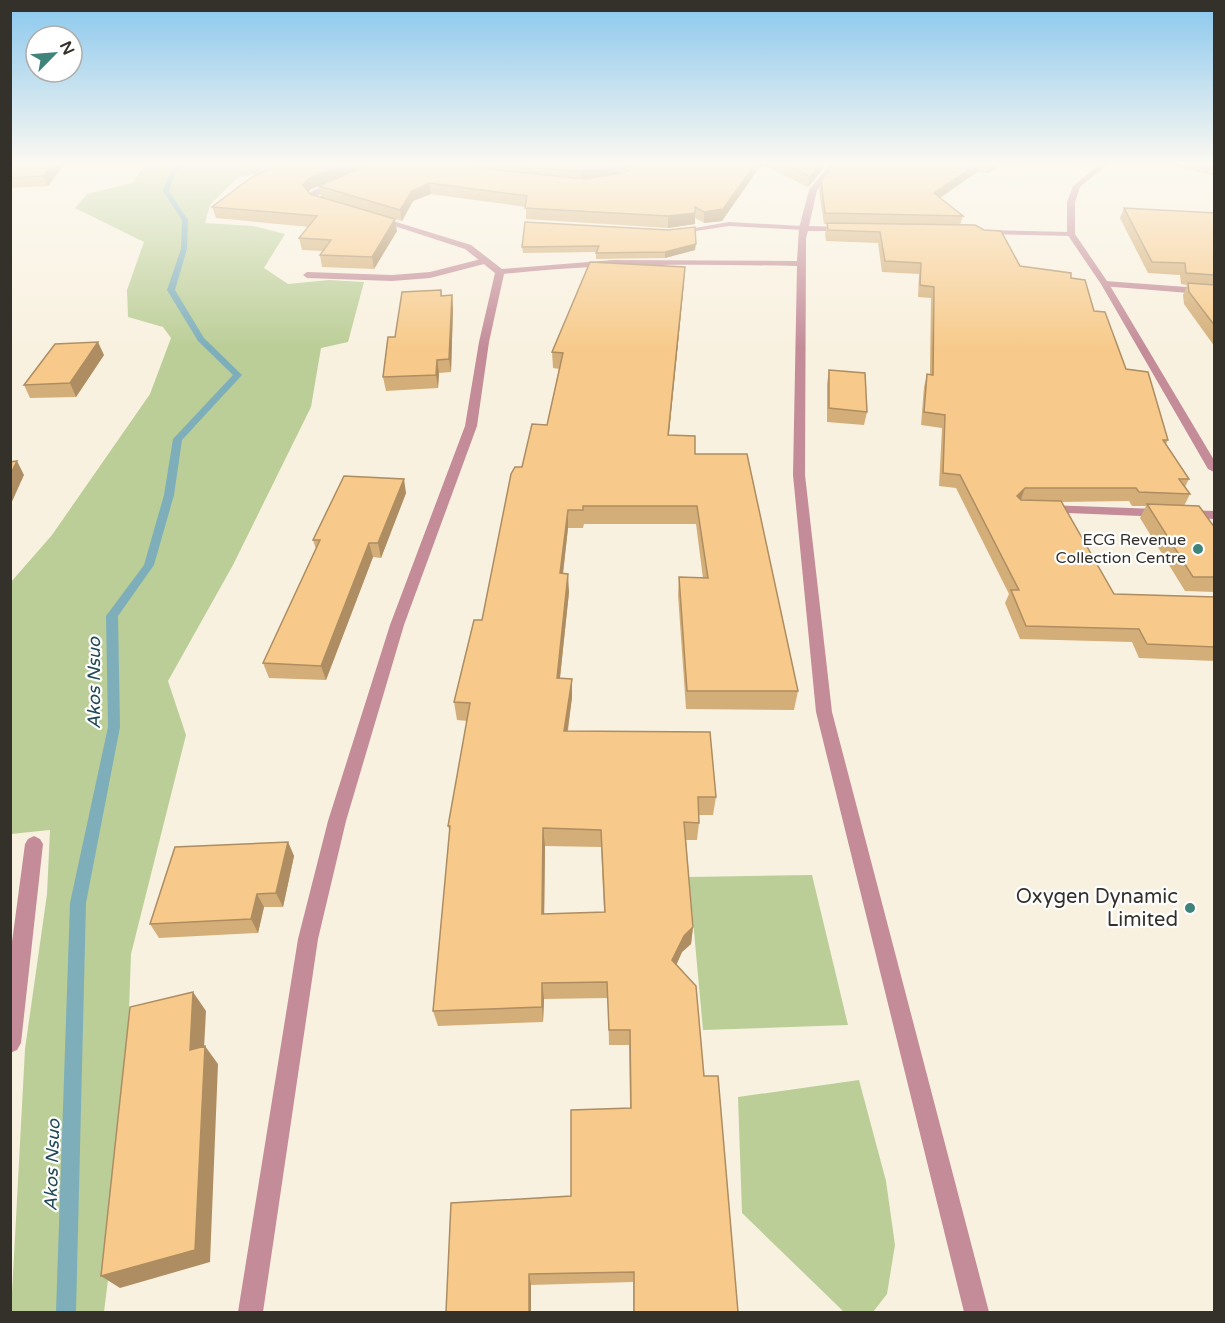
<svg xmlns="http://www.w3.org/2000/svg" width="1225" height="1323" font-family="'Varela Round',sans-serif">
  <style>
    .green { fill: #bbce97 }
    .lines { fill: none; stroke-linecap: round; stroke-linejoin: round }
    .stream { fill: #7daeba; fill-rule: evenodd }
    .service { fill: #c38c98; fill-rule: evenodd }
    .minor { fill: #c38c98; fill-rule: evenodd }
    .tertiary { fill: #c38c98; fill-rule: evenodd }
    .wall { fill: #d4ae78; fill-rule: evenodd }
    .shaded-wall { fill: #ad8d61 }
    .building { fill: #f7ca8b; stroke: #ad8d61; stroke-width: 1.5; fill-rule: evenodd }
    .poi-dot { fill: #3f847b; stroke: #fff; stroke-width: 2 }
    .labels { text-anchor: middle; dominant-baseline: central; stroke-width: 4.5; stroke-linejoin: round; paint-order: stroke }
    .poi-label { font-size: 16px; fill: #34312a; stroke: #fff; text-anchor: end }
    .water-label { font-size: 18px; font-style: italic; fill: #214a56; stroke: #fff }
    .near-poi-label { font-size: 20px; fill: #34312a; stroke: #fff; text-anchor: end }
  </style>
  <rect width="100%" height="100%" fill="#f9f1e0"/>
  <path class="green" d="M146,163H289L257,174L238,177L210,205L205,223L253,226L285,234L264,268L288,284L329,280L364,282L348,342L321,348L311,407L233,565L168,681L186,735L131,954L124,1151L104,1312H11L25,1049L47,894L50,830L11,834V582L52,535L150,394L171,338L163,327L128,317L127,290L144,242L75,208L87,194L132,183Z
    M812,875L848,1025L703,1030L689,877Z
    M859,1080L886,1181L895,1245L887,1294L873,1312H844L742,1213L738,1097Z"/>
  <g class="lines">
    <path class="stream" d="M180,163H186L176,172L169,191L188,220L187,249L175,290L204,338L242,375L182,440L174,495L154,565L118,616L120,727L86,903L76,1312H56L70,903L108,727L106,616L144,565L164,495L173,439L233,375L198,341L167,290L181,249L182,220L163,191L170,171Z"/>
    <path class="service" d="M729,222L803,226L807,228L803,230L729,226L676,234L672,232Z
      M485,258L489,261L488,263L430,278L392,281L307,278L303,275L307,272L392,275L430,272Z"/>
    <path class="minor" d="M831,163H839L817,190L809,226L846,227L850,229L846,231H808L806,238L805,475L832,712L989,1312H964L816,712L793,475L797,266C699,264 602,263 504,274L489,342L477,426L404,625L346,821L318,939L263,1312H238L298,939L328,821L390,625L465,426L479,342L495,273L465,249L373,219L380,217L471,245L502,269L613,260L797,261L799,228L809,190Z
      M336,181L343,183L316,196L329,202V206H323L307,197L312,191Z
      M981,230L1071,232L1075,234L1071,236L984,234H981Z
      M1105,281L1214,289V295L1102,286V282Z
      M1047,505L1214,511V519L1043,512L1041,509Z
      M34,836L40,839L43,844L21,1043L17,1050L10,1053V957L25,844L28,839Z"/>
    <path class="tertiary" d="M1101,163H1109L1080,187L1075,202V234L1109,284L1214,460V472L1208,469L1101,284L1067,234V202L1073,186Z"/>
  </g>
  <path class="wall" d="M10,163H65L48,186L10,188Z
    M283,163H828L808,187L762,164L722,221L704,223L695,218V224L668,228L526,219V207L431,194L413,201L402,221L321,197L319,186L320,185L311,189L308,192L310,194L397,231L374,269L322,267L320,255L323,251L302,250L299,238L309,227L216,218L212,207ZM638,163H642L622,173L616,174Z
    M835,163H1002L988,173L977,172L940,198L963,216L960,225L1020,266L1071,278L1094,311L1126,369L1168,440L1166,444L1189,479L1185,487L1190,494L1184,506L1215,528V592L1185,591L1140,518L1146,506H1132L1129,501L1061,502L1114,594L1215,597V661L1139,658L1132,642L1020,639L1005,603L1009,594L956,488L939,486L942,428L921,425L924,387L927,374H930L931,298L918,297L919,274L882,272L878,243L826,241L825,234L827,224H824L819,191L821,180Z
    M1163,163H1215V176Z
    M1124,208L1215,213V347L1184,304L1183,295L1187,285L1181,284L1180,275L1148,273L1120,218Z
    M525,222L695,250L665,258L596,259V252L523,253L522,247Z
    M684,282L669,435L695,454L798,691L794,710L686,709L678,595L679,577L703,578L696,524H584L583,528H568L563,573L569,592L560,678L572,679V697L568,731L716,797L713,815H699V823L697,840H686L693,927L691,944L682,952L676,965L704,1076L738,1312H633V1282L531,1285V1312H446L571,1196L630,1108L629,1045H609L608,998L544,999L543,1022L438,1026L433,1011L450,833L448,826L467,721L457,720L454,702L482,620L522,467L547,425L559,369L553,368L552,352ZM545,846L601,847L604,912L544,914Z
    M441,290L442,296L453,308L451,372L439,373L438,388L386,391L383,377L395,337Z
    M104,355L76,397L30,398L24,385Z
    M829,370L867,412L864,425L827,422V384Z
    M406,493L381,558L373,557L326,680L269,678L263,663L316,549L313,540Z
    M288,842L294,856L283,907H264L258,933L159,938L150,924Z"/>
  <path class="shaded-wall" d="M54,163H65L48,186L44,176Z
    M349,163H378L311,189L305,196L303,185L309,178Z
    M619,163H642H638L606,179L581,182V171Z
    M756,163H762L722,221L704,223V212Z
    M821,163H828L808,187L810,177Z
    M978,163H980L977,172L931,204L934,193Z
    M991,163H1002L988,173Z
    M429,183L431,194L413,201L402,221L400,210L412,191Z
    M695,213V224L668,228V216Z
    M395,219L397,231L374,269L372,257Z
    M696,244L695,250L665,258V252Z
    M685,267L684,282L667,452L668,435Z
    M452,295L453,308L451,372L449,359Z
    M98,342L104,355L76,397L70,383Z
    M437,360L439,373L438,388L436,375Z
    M17,461L24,475L10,506V475Z
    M404,479L406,493L381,558L378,543Z
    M1025,488L1020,502L1017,496Z
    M568,510V528L561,591L560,573Z
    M369,543L373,557L326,680L321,666Z
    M568,574L569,592L558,696L557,678Z
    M572,679V697L565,749L564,731Z
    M543,828L545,846L544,930L542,914Z
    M288,842L294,856L283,907L276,893Z
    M257,894L264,907L258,933L251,919Z
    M693,927L691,944L682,952L671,977L672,960L684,936Z
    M542,983L544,999L543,1022L542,1007Z
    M193,992L206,1011L203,1067L190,1050Z
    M205,1046L218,1064L210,1262L120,1288L101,1276Z
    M529,1274L531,1285V1312H529Z"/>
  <path class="building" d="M10,163H54L44,176L10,178Z
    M283,163H349L309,178L303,185L310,194L395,219L372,257L320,255L331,240L299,238L317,216L212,207L252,177Z
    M372,163H459L489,169L586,179L622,173L642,163H756L723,209L704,212L695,207V213L668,216L525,208L527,196L429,183L412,191L400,210L319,186Z
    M504,163H619L606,169L581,171L522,167Z
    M782,163H821L810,177Z
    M835,163H978L934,193L963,216L825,213L821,180Z
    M1124,208L1215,213V275L1186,273L1185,263L1152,262Z
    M525,222L668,230L695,227L696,244L665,252L596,253L599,246L522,247Z
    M827,223L975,225L984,230L1001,231L1020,266L1071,273V278L1085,280L1094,311L1105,312L1126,369L1148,372L1168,440H1163L1189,479H1179L1190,494L1139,492L1136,488H1025L1017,496L1021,500L1061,501L1114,594L1215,597V647L1147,644L1139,629L1026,626L1011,590H1019L960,475L943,473L945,415L924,412L927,374L933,375L934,287L920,285L921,263L885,261L880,232L828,230Z
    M590,262L685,267L668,435L695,436V454H747L798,691H687L679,577L708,578L697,506H583V510H568L560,573L568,574L557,678L572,679L564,731L710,732L716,797H698L699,823L684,822L693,927L684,936L672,960L696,986L704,1076H718L738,1312H634V1272L529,1274V1312H446L451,1203L571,1196V1110L631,1108L630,1030H609L607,982L542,983V1007L433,1011L450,826H448L470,703L454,702L474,620H482L511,474L515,467H522L532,424L547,425L563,353L552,352ZM543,828L601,830L605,912L542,914Z
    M1188,283L1215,285V326L1189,292Z
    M441,290V296L452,295L449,359L437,360L436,375L383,377L388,337H395L402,292Z
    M98,342L70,383L24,385L55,344Z
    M829,370L865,373L867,412L829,408Z
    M17,461L10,475V462Z
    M344,476L404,479L378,543H369L321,666L263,663L320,540H313Z
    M1147,504L1199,506L1215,528V577H1193Z
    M288,842L276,893L257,894L251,919L150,924L175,847Z
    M193,992L190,1050L205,1046L195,1250L101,1276L130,1007Z"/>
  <linearGradient id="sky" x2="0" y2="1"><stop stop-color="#89c7ee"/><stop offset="0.47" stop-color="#fcf9f1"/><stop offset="1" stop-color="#fcf9f1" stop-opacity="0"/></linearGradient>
  <rect width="1225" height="348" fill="url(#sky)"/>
  <g class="poi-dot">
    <circle cx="1198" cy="549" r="6"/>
    <circle cx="1190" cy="908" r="6"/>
  </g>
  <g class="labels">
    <g class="poi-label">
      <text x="1186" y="540">ECG Revenue<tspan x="1186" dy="18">Collection Centre</tspan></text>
    </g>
    <g class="water-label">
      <text transform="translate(94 683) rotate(-90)">Akos Nsuo</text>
      <text transform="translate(52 1165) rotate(-88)">Akos Nsuo</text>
    </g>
    <g class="near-poi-label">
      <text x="1178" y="897">Oxygen Dynamic<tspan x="1178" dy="23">Limited</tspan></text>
    </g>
  </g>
  <rect width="1225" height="1323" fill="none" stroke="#34312a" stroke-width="24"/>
  <g transform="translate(54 54) rotate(65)"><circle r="28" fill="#ffffff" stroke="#aeadaa" stroke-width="1.5"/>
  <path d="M0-4.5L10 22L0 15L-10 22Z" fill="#3f847b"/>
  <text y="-9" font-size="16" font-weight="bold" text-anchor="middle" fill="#34312a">N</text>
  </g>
</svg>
